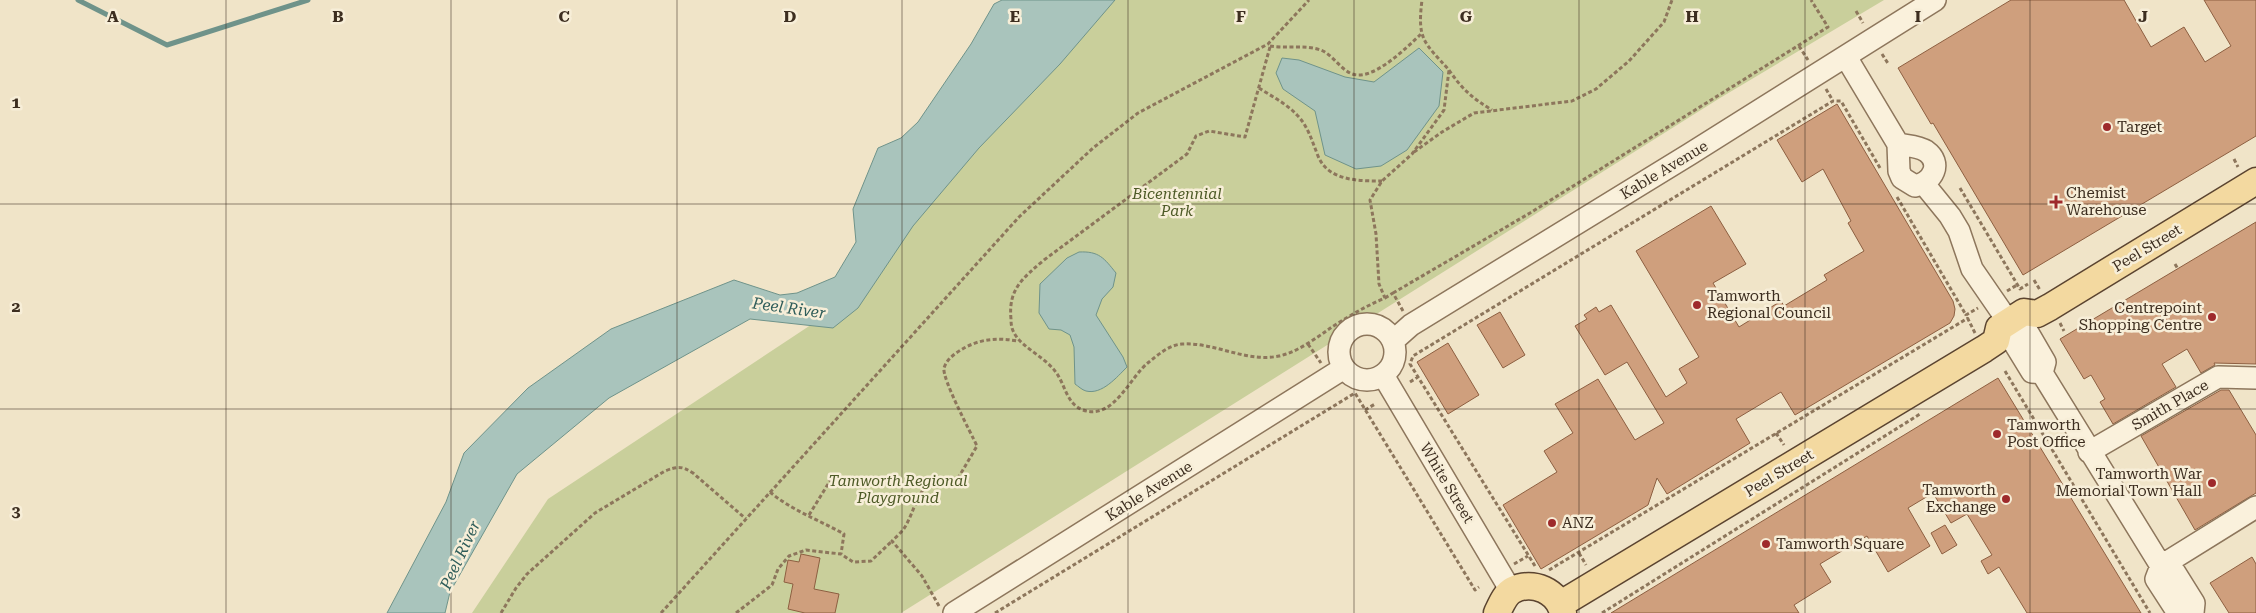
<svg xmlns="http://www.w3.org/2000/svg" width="2256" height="613" font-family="'Roboto Serif',serif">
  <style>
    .green { fill: #c9cf9b }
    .water { fill: #a9c4bc; stroke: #6f938a }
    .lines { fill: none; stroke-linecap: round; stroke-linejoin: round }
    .stream { stroke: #6f938a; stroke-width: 5 }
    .building { fill: #cf9f7d; stroke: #8d5f41 }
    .minor-casing { stroke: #8d765c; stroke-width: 24 }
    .major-casing { stroke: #5b4430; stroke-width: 29 }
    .path { stroke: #8d765c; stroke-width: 3; stroke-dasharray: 4 2.5; stroke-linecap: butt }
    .minor { stroke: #faf1dc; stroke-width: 21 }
    .major { stroke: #f3d9a0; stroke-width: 26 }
    .grid { fill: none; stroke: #3d2e20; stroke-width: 1; stroke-opacity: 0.55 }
    .poi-dot { fill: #9e2a2b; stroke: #f7eed8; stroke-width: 2 }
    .labels { text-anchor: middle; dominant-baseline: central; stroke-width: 5; stroke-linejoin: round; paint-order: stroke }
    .poi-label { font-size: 15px; fill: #3d2e20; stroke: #f7eed8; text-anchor: start }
    .street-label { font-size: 15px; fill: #3d2e20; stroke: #f7eed8 }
    .park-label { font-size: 15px; font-style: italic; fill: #4d5a26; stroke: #f7eed8 }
    .water-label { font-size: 16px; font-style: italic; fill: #2f5d5a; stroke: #f7eed8 }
    .grid-label { font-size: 16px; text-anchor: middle; font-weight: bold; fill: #3d2e20; stroke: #f7eed8; stroke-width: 5; stroke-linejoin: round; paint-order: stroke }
  </style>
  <rect width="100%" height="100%" fill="#f0e4c8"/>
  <path class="green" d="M1091,0H1884L1720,98L901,613H472L548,499L847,301Z"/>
  <path class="water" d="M1002,0H1115L1060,64L979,148L913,226L858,308L833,328L750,319L609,398L517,474L450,592L445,613H387L446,502L464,453L528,388L611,329L734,280L780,295L797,293L835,277L856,242L853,209L878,148L901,138L918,122L971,44L994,4Z
    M1419,48L1443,72L1439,106L1407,150L1381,166L1356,169L1325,155L1315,111L1283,89L1276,73L1282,58L1299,60L1345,77L1374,82Z
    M1079,252C1099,251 1104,258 1116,273L1113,287L1102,299L1096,315L1123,357L1127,367C1117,377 1102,395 1086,391C1082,390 1078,386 1075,384L1074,347L1070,335L1061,330L1049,329L1039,313L1040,284L1067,258Z"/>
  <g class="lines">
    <path class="stream" d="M78,0L167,45L308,0"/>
  </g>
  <path class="building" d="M2011,0H2124L2151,47L2184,27L2205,62L2231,46L2204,0H2256V136L2023,275L1933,123L1931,124L1898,68Z
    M1837,104L1953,301L1955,309L1954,316L1950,323L1795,415L1781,392L1736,419L1750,443L1667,494L1657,478L1648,505L1541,569L1503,505L1557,472L1544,451L1573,433L1555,404L1598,379L1635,440L1664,423L1627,362L1605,375L1575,326L1587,319L1584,315L1596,307L1599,312L1611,305L1666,397L1687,383L1679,369L1699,357L1636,251L1711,206L1746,264L1713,283L1739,327L1781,301L1784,306L1827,280L1824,275L1864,251L1848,223L1851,221L1823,169L1802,182L1777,140Z
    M2256,222V364L2214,363L2215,365L2201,373L2187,349L2162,364L2176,387L2113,424L2100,402L2105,399L2091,375L2084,379L2060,339Z
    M1500,312L1525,355L1503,368L1477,325Z
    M1448,343L1479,395L1448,414L1417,362Z
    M1998,378L2141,613H2027L1999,567L1988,574L1981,561L1992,555L1967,514L1951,523L1933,493L1908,508L1930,546L1888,572L1867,536L1820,564L1831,582L1794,605L1799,613H1611Z
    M2221,390H2229L2256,435V493L2195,530L2141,436Z
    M1945,525L1957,545L1942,554L1931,533Z
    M801,554L820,558L814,589L839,594L835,613H805L788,609L793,584L784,582L788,560L799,562Z
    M2252,557L2256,564V613H2229L2210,583Z"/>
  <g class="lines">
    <defs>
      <path id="minor" d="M1846,57L1898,144L1899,171L1902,178L1915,186C1933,182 1943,163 1926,151C1918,146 1908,146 1898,144
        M1924,184L1950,216L1959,231L1972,269L2003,314L2013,341L2032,372L2042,373
        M1339 352a28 28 0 1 1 56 0a28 28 0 1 1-56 0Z
        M2027,331L2045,362L2042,373L2161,566L2174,571L2194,603L2193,613
        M1393,341L1411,325L1690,154L1935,0
        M1383,375L1511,591
        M2089,452L2218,377L2256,378
        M2161,566L2256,507
        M2161,566L2156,579L2178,613
        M954,613L1344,368"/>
      <path id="major" d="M1561,604L1984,349L1996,341L1999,328L2024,312L2037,314L2050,307L2256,181
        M1497,613C1501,605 1505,594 1513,590C1533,580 1558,591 1563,613"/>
    </defs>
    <use href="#minor" class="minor-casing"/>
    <use href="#major" class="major-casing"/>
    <path class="path" d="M1856,11L1863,23
      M1270,46C1287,49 1307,44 1323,51C1333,56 1340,68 1350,73C1371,84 1407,47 1421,34
      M1799,46L1808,60
      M1270,47L1245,137L1209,131L1196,136L1187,154L1044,260C1023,278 1008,289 1011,319C1011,326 1012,330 1016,336C1024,348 1044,357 1055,371C1065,383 1066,404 1083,410C1114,421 1130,376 1149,362C1159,354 1169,345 1182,344C1215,342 1246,363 1279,356C1298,352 1316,338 1332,327C1349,316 1366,306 1385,298L1379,284L1376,234L1370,200L1382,181L1412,154L1444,110L1449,70C1424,42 1417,40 1422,0
      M1882,54L1889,65
      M1449,70C1461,88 1473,99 1492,110
      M1259,88C1271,96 1287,104 1297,115C1308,126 1312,141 1318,156C1328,181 1359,181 1382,181
      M1826,89L1833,101
      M1414,152L1442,132L1474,113L1572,101L1596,89L1629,61L1664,22L1672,0
      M2234,159L2238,167
      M1960,188L2020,289L2028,284
      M1897,197L1966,315
      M2175,264L2178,269
      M2034,280L2040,290
      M2007,291L2017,285
      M1393,293L1530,213L1828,27L1811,0
      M1385,298L1393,293L1403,311
      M2060,323L2064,331
      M1975,333L1966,315L1978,308
      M1308,344L1321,363
      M2005,371L2150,613
      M1410,382L1418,377
      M1365,410L1375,404
      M1776,433L1784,445
      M770,492C791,510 819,520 844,534L841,554
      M809,515L833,476
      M1579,553L1586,565
      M1514,564L1528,556
      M1535,566L1410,364L1413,356L1833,101H1841L1880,168
      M1549,570L1968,318
      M939,606L922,576L892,541C896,537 902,532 905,527C919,503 918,473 954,485L977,446C971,433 942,379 944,368C947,358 957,352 966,347C984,338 999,338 1018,341
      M501,613L516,588L527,574L595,513L665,471C678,466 682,466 693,473L746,519
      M661,613L1019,217L1093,148L1138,113L1268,44L1309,0
      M736,613L772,585L778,569L789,556L806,550L841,554L853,562L871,561L892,541
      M995,613L1355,393L1475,590L1479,587
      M1602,613L1920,414"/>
    <use href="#minor" class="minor"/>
    <use href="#major" class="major"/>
  </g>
  <path class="grid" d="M226,0V613M451,0V613M677,0V613M902,0V613M1128,0V613M1354,0V613M1579,0V613M1805,0V613M2030,0V613M0,204H2256M0,409H2256"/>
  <g class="poi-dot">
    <circle cx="2107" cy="127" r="5"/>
    <path d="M2053.5 194.5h5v5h5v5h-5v5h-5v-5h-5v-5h5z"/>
    <circle cx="1697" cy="305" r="5"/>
    <circle cx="2212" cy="317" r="5"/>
    <circle cx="1997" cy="434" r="5"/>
    <circle cx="2212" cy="483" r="5"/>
    <circle cx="2006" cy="499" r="5"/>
    <circle cx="1552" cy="523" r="5"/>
    <circle cx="1766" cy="544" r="5"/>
  </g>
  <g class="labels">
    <g class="poi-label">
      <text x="2117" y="127">Target</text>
      <text x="2066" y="193">Chemist<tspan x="2066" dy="17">Warehouse</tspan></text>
      <text x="1707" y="296">Tamworth<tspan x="1707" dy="17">Regional Council</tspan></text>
      <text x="2202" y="308" text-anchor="end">Centrepoint<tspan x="2202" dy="17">Shopping Centre</tspan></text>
      <text x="2007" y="425">Tamworth<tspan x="2007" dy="17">Post Office</tspan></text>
      <text x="2202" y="474" text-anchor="end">Tamworth War<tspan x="2202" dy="17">Memorial Town Hall</tspan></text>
      <text x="1996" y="490" text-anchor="end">Tamworth<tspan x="1996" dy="17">Exchange</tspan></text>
      <text x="1562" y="523">ANZ</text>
      <text x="1776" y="544">Tamworth Square</text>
    </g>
    <g class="street-label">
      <text transform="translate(1664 170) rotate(-31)">Kable Avenue</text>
      <text transform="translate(2147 248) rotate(-31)">Peel Street</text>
      <text transform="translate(2170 405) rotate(-30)">Smith Place</text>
      <text transform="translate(1779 473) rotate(-31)">Peel Street</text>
      <text transform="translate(1447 483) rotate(59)">White Street</text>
      <text transform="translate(1149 491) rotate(-32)">Kable Avenue</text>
    </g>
    <g class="park-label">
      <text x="1177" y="194">Bicentennial<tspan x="1177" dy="17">Park</tspan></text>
      <text x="898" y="481">Tamworth Regional<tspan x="898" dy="17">Playground</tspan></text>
    </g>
    <g class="water-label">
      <text transform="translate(789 308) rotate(8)">Peel River</text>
      <text transform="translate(460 555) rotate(-65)">Peel River</text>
    </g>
  </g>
  <g class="grid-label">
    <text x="113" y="22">A</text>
    <text x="338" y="22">B</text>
    <text x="564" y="22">C</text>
    <text x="790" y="22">D</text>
    <text x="1015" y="22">E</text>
    <text x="1241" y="22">F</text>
    <text x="1466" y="22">G</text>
    <text x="1692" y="22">H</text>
    <text x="1918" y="22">I</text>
    <text x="2143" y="22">J</text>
    <text x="16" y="108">1</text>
    <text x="16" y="312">2</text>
    <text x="16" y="517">3</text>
  </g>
</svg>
